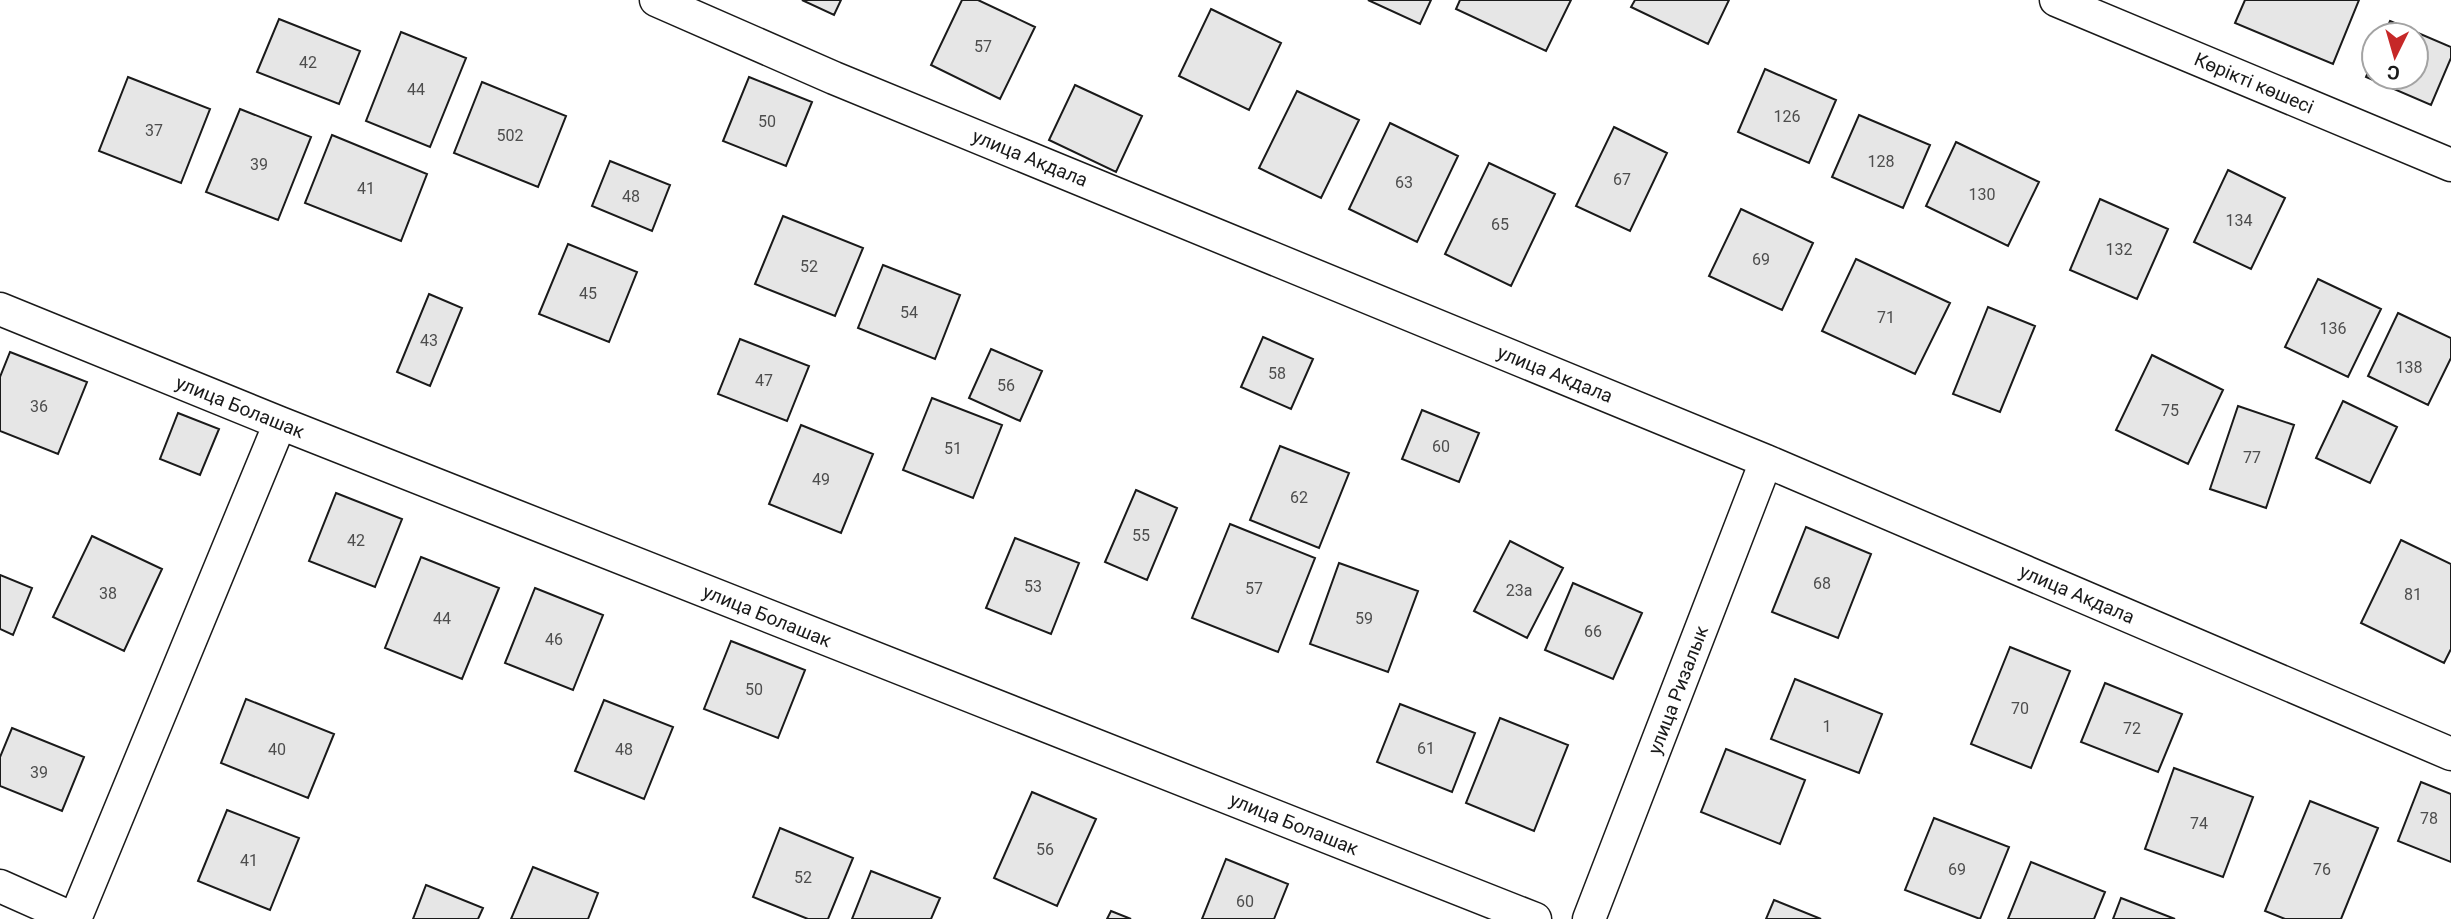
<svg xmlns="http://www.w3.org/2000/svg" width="2451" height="919" font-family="Roboto,sans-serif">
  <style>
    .building { fill: #e6e6e6; stroke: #1a1a1a; stroke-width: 2 }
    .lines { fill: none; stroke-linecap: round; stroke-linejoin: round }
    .minor-casing { stroke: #1a1a1a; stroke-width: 35 }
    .minor { stroke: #fff; stroke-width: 32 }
    .labels { text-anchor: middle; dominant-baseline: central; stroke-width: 5; stroke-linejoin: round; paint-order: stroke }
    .number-label { font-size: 16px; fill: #4d4d4d }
    .street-label { font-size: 19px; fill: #1a1a1a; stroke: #fff }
  </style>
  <rect width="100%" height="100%" fill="#fff"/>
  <path class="building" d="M802,0H841L834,15Z
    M962,0H978L1035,27L1000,99L931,65Z
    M1368,0H1431L1420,24Z
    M1460,0H1571L1546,51L1456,9Z
    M1635,0H1729L1708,44L1631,7Z
    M2245,0H2359L2333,64L2235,23Z
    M1211,9L1281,43L1249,110L1179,76Z
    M279,19L360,51L339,104L257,72Z
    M2390,21L2451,47V58L2431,105L2366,77L2374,58V77H2416V35H2384Z
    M401,32L466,58L430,147L366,121Z
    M1765,69L1836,100L1809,163L1738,132Z
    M128,77L210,109L181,183L99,151Z
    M749,77L812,102L786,166L723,141Z
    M482,82L566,116L538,187L454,153Z
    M1075,85L1142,116L1116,172L1049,140Z
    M1297,91L1359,120L1321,198L1259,168Z
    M240,109L311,137L278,220L206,192Z
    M1859,115L1930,145L1903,208L1832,177Z
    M1390,123L1458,156L1417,242L1349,209Z
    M1614,127L1667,153L1630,231L1576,206Z
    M332,135L427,174L401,241L305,203Z
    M1956,142L2039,182L2008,246L1926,206Z
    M610,161L670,185L652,231L592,206Z
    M1489,163L1555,194L1511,286L1445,254Z
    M2228,170L2285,198L2251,269L2194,242Z
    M2100,199L2168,229L2137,299L2070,270Z
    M1741,209L1813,243L1782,310L1709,276Z
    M783,216L863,248L835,316L755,284Z
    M568,244L637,272L609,342L539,314Z
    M1856,259L1950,303L1915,374L1822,331Z
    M883,265L960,295L935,359L858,328Z
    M2318,279L2381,309L2348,377L2285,347Z
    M429,294L462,308L430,386L397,372Z
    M1988,307L2035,326L2000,412L1953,394Z
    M2398,313L2451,338V358L2428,405L2368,376Z
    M1263,337L1313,359L1291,409L1241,387Z
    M740,339L809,366L787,421L718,394Z
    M991,349L1042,371L1020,421L969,398Z
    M10,352L87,382L58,454L0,431V377Z
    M2152,355L2223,390L2188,464L2116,430Z
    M932,398L1002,425L973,498L903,470Z
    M2343,401L2397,427L2370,483L2316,458Z
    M2238,406L2294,425L2266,508L2210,489Z
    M1422,410L1479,433L1459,482L1402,459Z
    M178,413L219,429L200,475L160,459Z
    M801,425L873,454L841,533L769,504Z
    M1280,446L1349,473L1319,548L1250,520Z
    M1136,490L1177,508L1147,580L1105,562Z
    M336,493L402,519L375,587L309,561Z
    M1230,524L1315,558L1278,652L1192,618Z
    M1806,527L1871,554L1838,638L1772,612Z
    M92,536L162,569L124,651L53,617Z
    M1015,538L1079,563L1051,634L986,608Z
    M2401,540L2451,564V649L2444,663L2361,623Z
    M1510,541L1563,568L1527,638L1474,611Z
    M421,557L499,588L462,679L385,648Z
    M1339,563L1418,591L1388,672L1310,644Z
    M0,575L32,588L13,635L0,629Z
    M1573,583L1642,613L1613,679L1545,650Z
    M535,588L603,615L573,690L505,663Z
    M731,641L805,670L778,738L704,709Z
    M2010,647L2070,671L2031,768L1971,744Z
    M1795,679L1882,714L1859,773L1771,739Z
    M2105,683L2182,714L2158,772L2081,742Z
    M246,699L334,734L308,798L221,763Z
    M604,700L673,727L644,799L575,771Z
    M1400,704L1475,733L1452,792L1377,762Z
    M1500,718L1568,745L1534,831L1466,803Z
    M12,728L84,757L62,811L0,786V757Z
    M1726,749L1805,780L1780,844L1701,812Z
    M2174,768L2253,797L2223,877L2145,849Z
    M2421,782L2451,794V862L2398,841Z
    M1032,792L1096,819L1057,906L994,878Z
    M2310,801L2378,828L2341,919H2285L2265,911Z
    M227,810L299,838L270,910L198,881Z
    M1934,818L2009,847L1980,919L1905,890Z
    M780,828L853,858L828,919H808L753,897Z
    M1226,859L1288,884L1274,919H1202Z
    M2031,862L2105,892L2094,919H2008Z
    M533,867L598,893L588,919H511Z
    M871,871L940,898L931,919H852Z
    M426,885L483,908L478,919H413Z
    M2121,898L2175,919H2113Z
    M1774,900L1821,919H1766Z
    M1111,911L1131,919H1107Z"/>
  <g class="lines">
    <defs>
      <path id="minor" d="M656,0L834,78L1766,461L2451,754
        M2056,0L2451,165
        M0,309L280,423L1535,919
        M0,886L74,919
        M75,919L280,423
        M1589,919L1766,461"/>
    </defs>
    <use href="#minor" class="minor-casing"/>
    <use href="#minor" class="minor"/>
  </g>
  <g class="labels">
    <g class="number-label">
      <text x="983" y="46">57</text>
      <text x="308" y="62">42</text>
      <text x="416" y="89">44</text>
      <text x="1787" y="116">126</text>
      <text x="767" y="121">50</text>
      <text x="154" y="130">37</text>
      <text x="510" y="135">502</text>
      <text x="1881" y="161">128</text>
      <text x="259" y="164">39</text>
      <text x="1622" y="179">67</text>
      <text x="1404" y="182">63</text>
      <text x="366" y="188">41</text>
      <text x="1982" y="194">130</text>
      <text x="631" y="196">48</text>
      <text x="2239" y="220">134</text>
      <text x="1500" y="224">65</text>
      <text x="2119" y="249">132</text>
      <text x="1761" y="259">69</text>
      <text x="809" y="266">52</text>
      <text x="588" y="293">45</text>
      <text x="909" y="312">54</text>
      <text x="1886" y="317">71</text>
      <text x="2333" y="328">136</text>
      <text x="429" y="340">43</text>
      <text x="2409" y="367">138</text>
      <text x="1277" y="373">58</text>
      <text x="764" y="380">47</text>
      <text x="1006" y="385">56</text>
      <text x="39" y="406">36</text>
      <text x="2170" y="410">75</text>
      <text x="1441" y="446">60</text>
      <text x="953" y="448">51</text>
      <text x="2252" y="457">77</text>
      <text x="821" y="479">49</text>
      <text x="1299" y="497">62</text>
      <text x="1141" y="535">55</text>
      <text x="356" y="540">42</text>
      <text x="1822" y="583">68</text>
      <text x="1033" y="586">53</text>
      <text x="1254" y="588">57</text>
      <text x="1519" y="590">23а</text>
      <text x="108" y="593">38</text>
      <text x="2413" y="594">81</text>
      <text x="442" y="618">44</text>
      <text x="1364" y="618">59</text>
      <text x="1593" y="631">66</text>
      <text x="554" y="639">46</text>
      <text x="754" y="689">50</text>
      <text x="2020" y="708">70</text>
      <text x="1827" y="726">1</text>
      <text x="2132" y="728">72</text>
      <text x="1426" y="748">61</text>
      <text x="277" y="749">40</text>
      <text x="624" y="749">48</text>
      <text x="39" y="772">39</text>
      <text x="2429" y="818">78</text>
      <text x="2199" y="823">74</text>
      <text x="1045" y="849">56</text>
      <text x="249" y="860">41</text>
      <text x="1957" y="869">69</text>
      <text x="2322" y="869">76</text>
      <text x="803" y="877">52</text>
      <text x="1245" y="901">60</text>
    </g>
    <g class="street-label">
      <text transform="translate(2254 83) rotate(23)">Көрікті көшесі</text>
      <text transform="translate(1030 158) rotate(22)">улица Акдала</text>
      <text transform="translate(1555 374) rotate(22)">улица Акдала</text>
      <text transform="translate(240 407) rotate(22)">улица Болашак</text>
      <text transform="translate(2077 594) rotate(23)">улица Акдала</text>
      <text transform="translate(767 616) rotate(22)">улица Болашак</text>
      <text transform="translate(1678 690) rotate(-69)">улица Ризалык</text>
      <text transform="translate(1294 824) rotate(22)">улица Болашак</text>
    </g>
  </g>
  <g transform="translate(2395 56) rotate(185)"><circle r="33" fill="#ffffff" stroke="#a3a3a3" stroke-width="2"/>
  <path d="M0-5L12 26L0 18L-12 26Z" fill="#c62828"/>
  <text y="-10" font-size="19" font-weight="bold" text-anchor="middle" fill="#1a1a1a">С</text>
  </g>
</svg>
